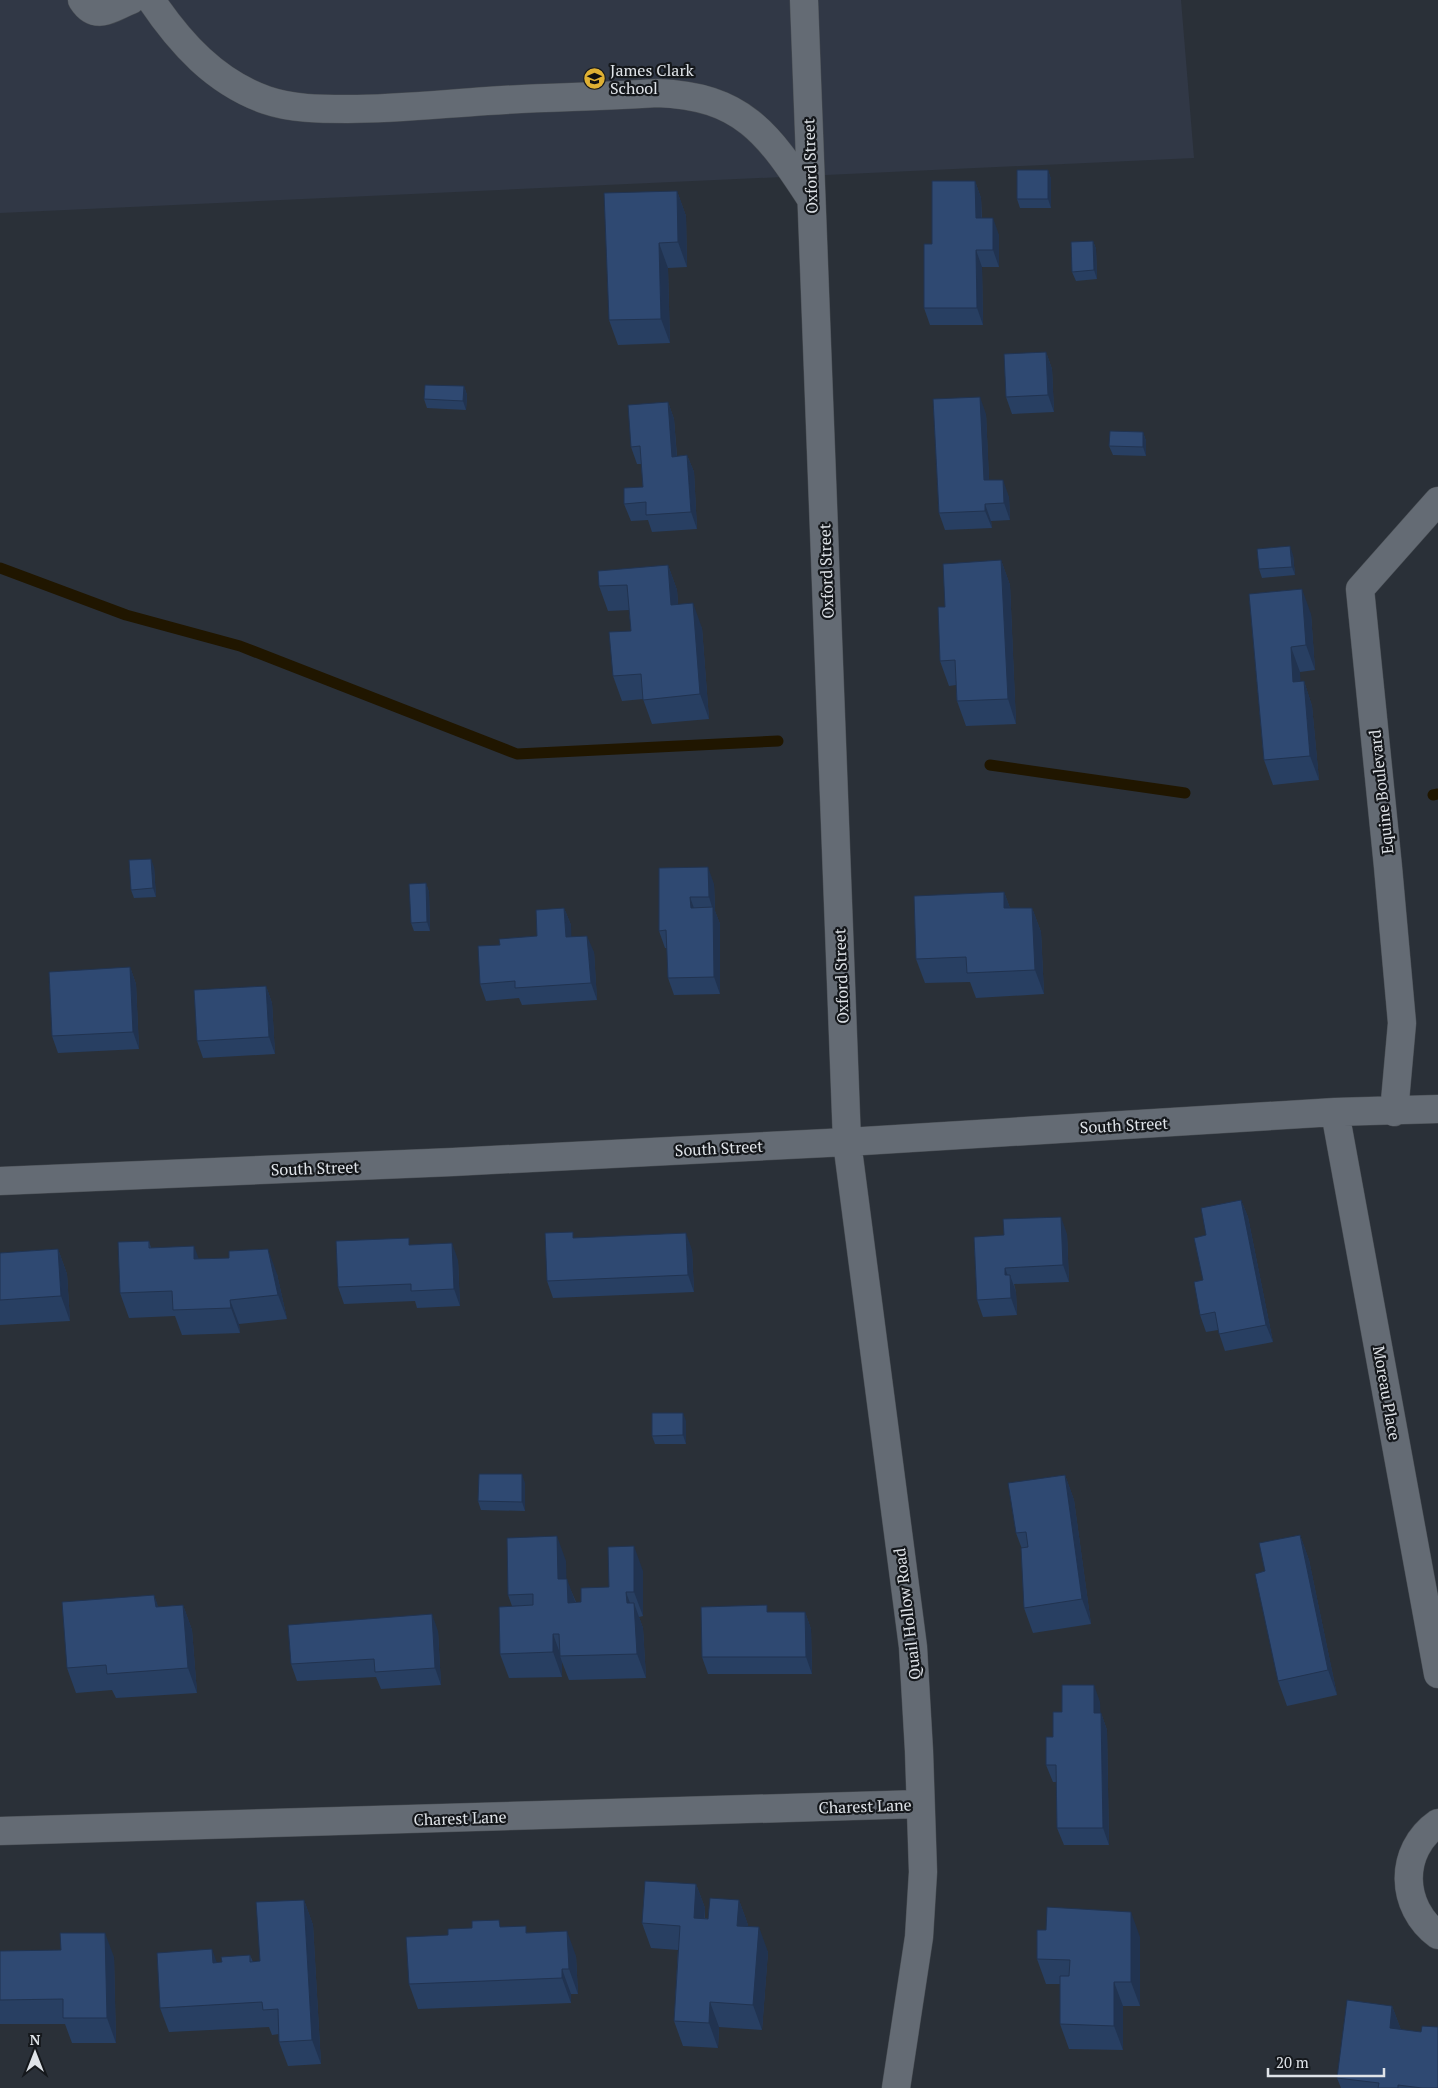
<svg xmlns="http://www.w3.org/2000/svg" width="1438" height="2088" font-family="'PT Serif',serif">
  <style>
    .built { fill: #313846 }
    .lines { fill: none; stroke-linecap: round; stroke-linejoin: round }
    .stream { stroke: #201600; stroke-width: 11 }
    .minor-casing { stroke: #484d53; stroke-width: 29 }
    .minor { stroke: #646b74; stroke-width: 28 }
    .wall { fill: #283f62 }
    .shaded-wall { fill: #213350 }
    .building { fill: #2f4972; stroke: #213350 }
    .labels { text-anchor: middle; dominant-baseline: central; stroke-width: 4.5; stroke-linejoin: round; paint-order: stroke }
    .poi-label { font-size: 16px; fill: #dfe3e8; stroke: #15181c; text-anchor: start }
    .street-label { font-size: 16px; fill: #dfe3e8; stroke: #15181c }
  </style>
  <rect width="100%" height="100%" fill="#2a3038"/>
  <path class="built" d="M0,0H1181L1194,158L0,213Z"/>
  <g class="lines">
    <path class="stream" d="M0,568L126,615L240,646L517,754L778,741
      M990,765L1185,793
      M1433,795L1438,794"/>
    <defs>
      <path id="minor" d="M82,0C96,22 111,8 131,0
        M151,0C180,43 215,82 266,100C292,109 320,109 348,109C394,109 441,104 487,101C544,97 601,97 657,93C742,96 768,133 811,199
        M804,0L847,1142L913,1647L919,1751L923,1872L919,1937L896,2088
        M1335,1112L1438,1674
        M1394,1112L1402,1023L1388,867L1360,589L1438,501
        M0,1181L453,1162L847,1142L1335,1112L1438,1109
        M1438,1823C1398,1851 1400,1907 1438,1935
        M0,1831L920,1804"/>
    </defs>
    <use href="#minor" class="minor-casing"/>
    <use href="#minor" class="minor"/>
  </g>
  <path class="wall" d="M1048,170L1051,179V208H1020L1017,199Z
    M975,181L981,198L982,218L999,235V267H982L983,325H930L924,308L932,244Z
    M677,191L686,216L687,267L668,268L670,343L618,345L609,320Z
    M1093,241L1096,249L1097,279L1076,281L1072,272Z
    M1046,352L1052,369L1054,412L1012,414L1006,397Z
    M464,386L467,395L466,410L427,408L424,399Z
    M668,402L674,419L677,456L687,455L694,472L697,529L652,532L648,520L631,521L624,504L643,487L641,464H637L631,447Z
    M986,414L989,480L1009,497L1010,520L991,521L992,528L945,530L939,513Z
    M1143,432L1146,441V456L1113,455L1109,446Z
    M1293,555L1295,575L1262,578L1259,569Z
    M1001,560L1010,585L1016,724L966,726L957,701L956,685L949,686L940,661Z
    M668,565L677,590L678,604L702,628L709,719L652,724L643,699L622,701L613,676L631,631L629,610L608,611L599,586Z
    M1249,594L1311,614L1315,670L1300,672V681H1304L1312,706L1319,780L1273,785L1264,760Z
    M154,867L156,897L134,898L131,890Z
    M659,868L714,884L715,911L720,924V994L674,995L668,978L667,948H665L659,931Z
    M426,883L429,892L430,931H414L411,923Z
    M1004,892L1010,908H1032L1041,932L1044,994L976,998L970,982L925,983L916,959Z
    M564,908L571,925V937L594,952L597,1000L522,1005L519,998L486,1001L480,984L500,945L537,936Z
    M130,967L136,984L139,1049L58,1053L52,1036Z
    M266,986L272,1003L275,1054L203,1058L197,1041Z
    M1241,1200L1248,1217L1273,1342L1225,1351L1218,1330L1206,1332L1200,1315L1206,1235Z
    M1067,1234L1069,1282L1014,1284L1016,1292L1017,1315L983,1317L977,1300L974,1237Z
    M575,1238L692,1250L694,1292L553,1298L547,1281Z
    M149,1241L151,1248L199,1259L277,1274L287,1319L239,1324L240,1333L182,1335L175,1316L129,1318L120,1293Z
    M412,1245L458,1260L460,1306L417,1308L415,1301L344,1304L338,1287Z
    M58,1249L67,1274L70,1321L0,1325V1253Z
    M686,1421V1444H655L652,1436Z
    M1065,1475L1074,1500L1091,1624L1033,1633L1024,1608L1022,1549L1016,1533Z
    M525,1483V1511L481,1510L478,1501Z
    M1300,1535L1309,1560L1337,1695L1287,1706L1278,1681L1265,1571Z
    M566,1561V1579L576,1602H581L609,1587L643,1571V1616L639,1617L643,1628L646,1678L569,1680L562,1662V1677L509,1678L500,1654L512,1606L508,1595Z
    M154,1595L158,1607L183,1605L192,1630L197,1693L116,1698L112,1690L76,1693L67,1668Z
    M770,1612H805L811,1629L812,1674H708L702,1657Z
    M438,1631L441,1685L381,1689L376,1677L297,1681L291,1664Z
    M1100,1702V1713H1101L1107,1730L1109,1845H1064L1057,1828V1782H1053L1046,1765L1053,1737L1062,1712Z
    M696,1884L705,1908V1918L708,1919L739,1900L748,1925V1926L768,1952L762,2030L719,2027L718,2048L683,2046L674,2021L678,1950L651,1948L642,1923Z
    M304,1900L313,1925L321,2064L288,2066L279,2042V2034L272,2035L269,2027L169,2032L160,2008L217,1963L222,1962L250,1955L253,1962L260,1961Z
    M502,1927L529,1933L576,1956L578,1994H571V2003L418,2009L409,1984L448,1935Z
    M1140,1937V2006H1123V2050L1069,2049L1060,2024V1984H1046L1037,1959Z
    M0,1951L114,1957L116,2043H72L65,2024H0Z
    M1392,2006L1401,2030L1438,2088H1341L1337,2078Z"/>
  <path class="shaded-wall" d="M1048,170L1051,179V208L1048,199Z
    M975,181L981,198L982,235L976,218Z
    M677,191L686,216L687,267L678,242Z
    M993,218L999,235V267L993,250Z
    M1093,241L1096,249L1097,279L1094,270Z
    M659,243L668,268L670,343L661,319Z
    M976,250L982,267L983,325L977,308Z
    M1046,352L1052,369L1054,412L1048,395Z
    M464,386L467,395L466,410L463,401Z
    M980,397L986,414L990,497L984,480Z
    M668,402L674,419L678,473L672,457Z
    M1143,432L1146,441V456L1143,447Z
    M687,455L694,472L697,529L691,512Z
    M1003,480L1009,497L1010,520L1004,503Z
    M985,504L991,521L992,528L985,511Z
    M1290,546L1293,555L1295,575L1292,567Z
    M1001,560L1010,585L1016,724L1008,699Z
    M668,565L677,590L680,630L671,605Z
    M1302,589L1311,614L1315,670L1306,645Z
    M693,603L702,628L709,719L700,694Z
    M1291,647L1300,672L1302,707L1293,682Z
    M1304,681L1312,706L1319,780L1310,756Z
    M151,859L154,867L156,897L153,888Z
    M708,867L714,884L715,911L720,924V994L714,977L713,910L709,897Z
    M426,883L429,892L430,931L427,922Z
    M1004,892L1013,916L1004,908Z
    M690,897L696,914L691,908Z
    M564,908L571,925L572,954L566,937Z
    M1032,908L1041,932L1044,994L1035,970Z
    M587,936L594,952L597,1000L591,983Z
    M130,967L136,984L139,1049L133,1032Z
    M266,986L272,1003L275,1054L269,1037Z
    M1241,1200L1248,1217L1273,1342L1266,1325Z
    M1061,1217L1067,1234L1069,1282L1063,1265Z
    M686,1233L692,1250L694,1292L688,1275Z
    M452,1243L458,1260L460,1306L454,1289Z
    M194,1246L203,1270L194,1259Z
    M58,1249L67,1274L70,1321L61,1296Z
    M268,1249L277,1274L287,1319L278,1295Z
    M1005,1268L1011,1284L1010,1275L1016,1292L1017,1315L1011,1298L1005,1275Z
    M230,1300L239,1324L240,1333L231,1308Z
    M683,1413L686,1421V1444L683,1435Z
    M522,1474L525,1483V1511L522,1502Z
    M1065,1475L1074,1500L1091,1624L1082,1599Z
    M1300,1535L1309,1560L1337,1695L1328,1670Z
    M557,1536L566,1561L567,1604L558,1579Z
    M634,1546L643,1571V1616L634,1592Z
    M567,1579L576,1604L568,1603Z
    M626,1592L634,1614V1603L643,1628L646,1678L637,1654L627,1603Z
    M154,1595L163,1620L156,1607Z
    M183,1605L192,1630L197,1693L188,1668Z
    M805,1612L811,1629L812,1674L806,1657Z
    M432,1614L438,1631L441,1685L435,1668Z
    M553,1634L561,1656H560L562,1662V1677L553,1652Z
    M1094,1685L1100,1702L1101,1730L1094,1713Z
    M1101,1713L1107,1730L1109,1845L1103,1828Z
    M696,1884L705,1908L703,1943L694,1918Z
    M304,1900L313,1925L321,2064L312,2040Z
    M739,1900L748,1925L746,1950L737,1926Z
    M1131,1912L1140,1937V2006L1131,1982Z
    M759,1927L768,1952L762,2030L753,2005Z
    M567,1931L576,1956L578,1994L569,1969Z
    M105,1933L114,1957L116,2043L107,2018Z
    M212,1949L221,1974L213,1963Z
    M562,1969L571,1994V2003L562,1978Z
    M1114,1982L1123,2006V2050L1114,2026Z
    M710,2002L719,2027L718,2048L709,2023Z
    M1392,2006L1401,2030L1390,2028Z"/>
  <path class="building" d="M1017,170H1048V199H1017Z
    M932,181H975L976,218H993V250H976L977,308H924V244H932Z
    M677,191L678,242L659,243L661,319L609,320L604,193Z
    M1093,241L1094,270L1072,272L1071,242Z
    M1046,352L1048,395L1006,397L1004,354Z
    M425,385L464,386L463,401L424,399Z
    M980,397L984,480H1003L1004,503L985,504V511L939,513L933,399Z
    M668,402L672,457L687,455L691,512L646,515V502L624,504V488L643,487L640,446L631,447L628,405Z
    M1110,431L1143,432V447L1109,446Z
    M1290,546L1292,567L1259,569L1257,549Z
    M1001,560L1008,699L957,701L955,660L940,661L938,607H945L943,564Z
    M668,565L671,605L693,603L700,694L643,700L641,674L613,676L609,632L631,631L627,585L599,586L598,571Z
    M1302,589L1306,645L1291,647L1293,682L1304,681L1310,756L1264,760L1249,594Z
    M151,859L153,888L131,890L129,860Z
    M708,867L709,897H690L691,908L713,907L714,977L668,978L666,930L659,931V868Z
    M426,883L427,922L411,923L409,884Z
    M1004,892V908H1032L1035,970L967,973L966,957L916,959L914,896Z
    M564,908L566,937L587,936L591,983L515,988V981L480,984L478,946L500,945L499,939L537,936L536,910Z
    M130,967L133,1032L52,1036L49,972Z
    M266,986L269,1037L197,1041L194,990Z
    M1241,1200L1266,1325L1219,1334L1215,1312L1200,1315L1194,1282L1203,1280L1194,1238L1206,1235L1201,1208Z
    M1061,1217L1063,1265L1005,1268V1275H1010L1011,1298L977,1300L974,1237L1004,1235L1003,1219Z
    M573,1232V1238L686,1233L688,1275L547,1281L545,1233Z
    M409,1238V1245L452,1243L454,1289L411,1291V1284L338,1287L336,1241Z
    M149,1241V1248L194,1246V1259L229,1258V1251L268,1249L278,1295L230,1300L231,1308L173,1310L172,1291L120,1293L118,1242Z
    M58,1249L61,1296L0,1300V1253Z
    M652,1413H683V1435L652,1436Z
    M479,1474H522V1502L478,1501Z
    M1065,1475L1082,1599L1024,1608L1021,1548L1028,1547L1026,1532L1016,1533L1008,1483Z
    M1300,1535L1328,1670L1278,1681L1255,1574L1265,1571L1259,1543Z
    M557,1536L558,1579H567L568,1603L581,1602V1588L609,1587L608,1547L634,1546V1592H626L627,1603H634L637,1654L560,1656L559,1634H553V1652L500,1654L499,1607L533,1605V1594L508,1595L507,1538Z
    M154,1595L156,1607L183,1605L188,1668L107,1674L106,1665L67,1668L62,1602Z
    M767,1605V1612H805L806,1657H702L701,1607Z
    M432,1614L435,1668L375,1672L374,1659L291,1664L288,1625Z
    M1062,1685H1094V1713H1101L1103,1828H1057L1056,1765H1046V1737H1053V1712H1062Z
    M645,1881L696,1884L694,1918L708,1919L710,1898L739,1900L737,1926L759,1927L753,2005L710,2002L709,2023L674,2021L680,1926L642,1923Z
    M304,1900L312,2040L279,2042L278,2009L263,2010L262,2002L160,2008L157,1953L212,1949L213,1963L222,1962L221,1957L250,1955V1962L260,1961L256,1902Z
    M1047,1907L1131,1912V1982H1114V2026L1060,2024V1976H1069L1070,1960L1037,1959V1930H1046Z
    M499,1920L500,1927L526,1926V1933L567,1931L569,1969H562V1978L409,1984L406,1937L448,1935V1929L472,1928V1921Z
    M60,1933H105L107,2018H63V1999L0,2000V1951L61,1950Z
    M1347,2000L1392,2006L1390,2028L1421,2032L1422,2026L1438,2027V2088H1422L1398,2085V2088H1378L1379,2083L1337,2078Z"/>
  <defs>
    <symbol id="school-disc" viewBox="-11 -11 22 22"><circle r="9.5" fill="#dfb033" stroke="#15181c"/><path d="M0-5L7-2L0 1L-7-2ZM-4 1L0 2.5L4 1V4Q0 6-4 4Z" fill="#111"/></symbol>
  </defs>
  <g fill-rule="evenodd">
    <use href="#school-disc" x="582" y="66" width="25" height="25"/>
  </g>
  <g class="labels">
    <g class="poi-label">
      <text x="610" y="70">James Clark<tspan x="610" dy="18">School</tspan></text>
    </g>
    <g class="street-label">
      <text transform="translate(810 166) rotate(-92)">Oxford Street</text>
      <text transform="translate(826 571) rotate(-92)">Oxford Street</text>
      <text transform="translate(1381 792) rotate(-96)">Equine Boulevard</text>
      <text transform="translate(841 976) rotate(-92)">Oxford Street</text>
      <text transform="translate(1124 1125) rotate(-3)">South Street</text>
      <text transform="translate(719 1148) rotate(-3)">South Street</text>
      <text transform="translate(315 1168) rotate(-2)">South Street</text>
      <text transform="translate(1387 1393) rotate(80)">Moreau Place</text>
      <text transform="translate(907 1614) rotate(-97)">Quail Hollow Road</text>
      <text transform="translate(865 1806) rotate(-2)">Charest Lane</text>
      <text transform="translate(460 1818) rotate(-2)">Charest Lane</text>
    </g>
  </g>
  <g transform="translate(35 2053)" stroke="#15181c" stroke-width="4" paint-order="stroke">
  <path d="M0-4L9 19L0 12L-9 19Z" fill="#dfe3e8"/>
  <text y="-8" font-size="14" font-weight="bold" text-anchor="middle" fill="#dfe3e8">N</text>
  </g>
  <path d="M1268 2068v8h116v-8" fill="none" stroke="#dfe3e8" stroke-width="2.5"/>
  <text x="1276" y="2068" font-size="15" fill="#dfe3e8" stroke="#15181c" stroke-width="4" paint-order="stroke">20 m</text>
</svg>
